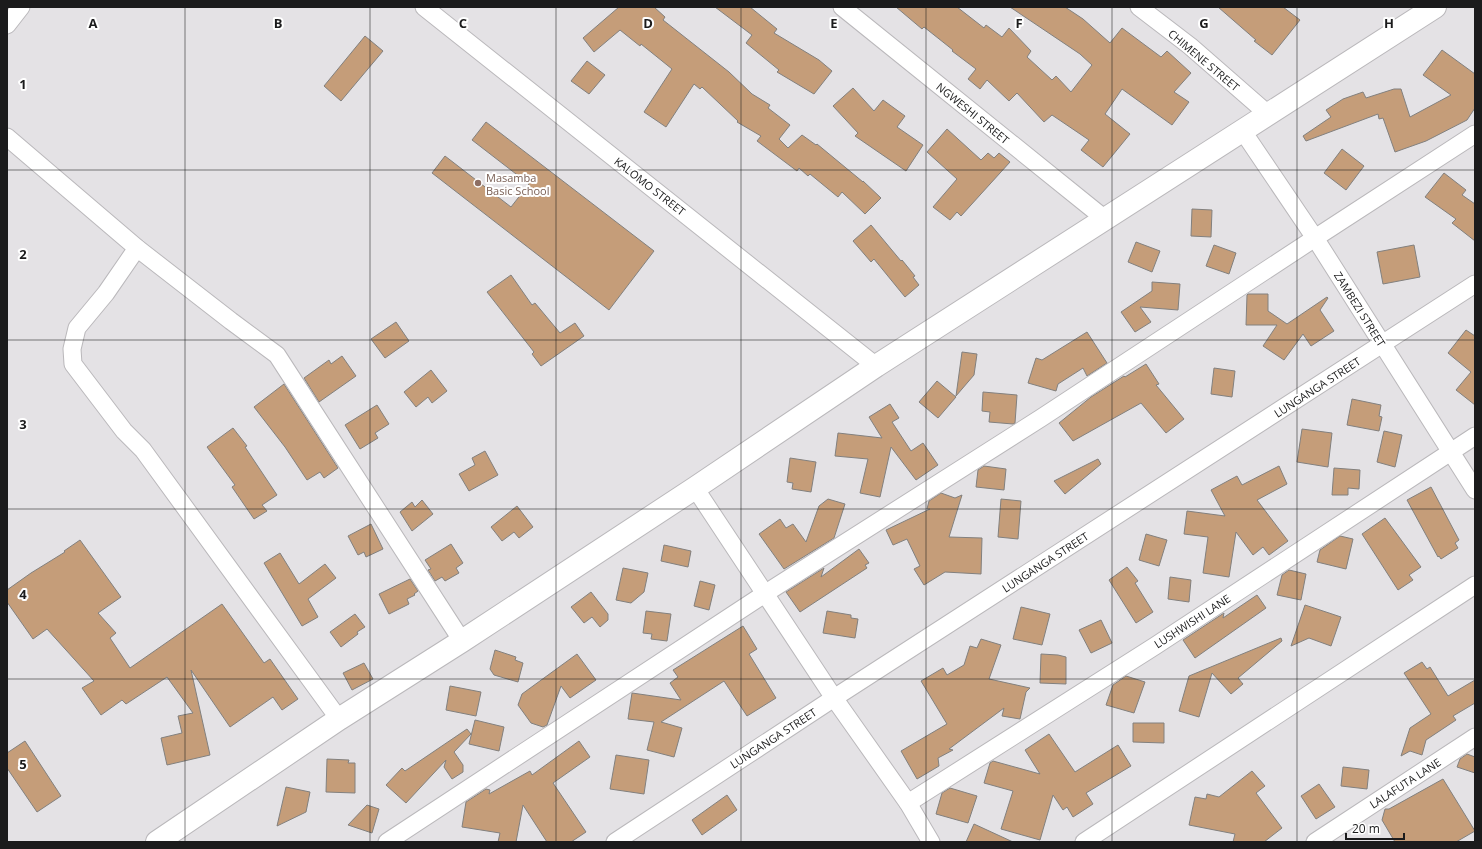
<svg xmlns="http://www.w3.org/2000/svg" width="1482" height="849" font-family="'Open Sans',sans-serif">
<rect width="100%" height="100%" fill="#e4e2e5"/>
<!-- building -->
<g fill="#c59d79" stroke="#82807e">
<polygon points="619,7 654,7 665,17 663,20 729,72 752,94 770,105 768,108 790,125 779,139 788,148 802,135 816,145 817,144 863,182 863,181 881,198 865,214 842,192 838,197 810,174 808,176 799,168 797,171 757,141 761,136 737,122 738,121 702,87 700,89 694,84 666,127 644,112 672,69 641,44 640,46 620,30 594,52 583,38"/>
<polygon points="715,7 750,7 777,29 774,33 819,60 832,71 814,94 777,72 779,70 746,43 752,35"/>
<polygon points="896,7 957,7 984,28 986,25 1002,37 1009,28 1031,51 1027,57 1052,80 1056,76 1071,92 1092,65 1080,54 1010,7 1065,7 1083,19 1110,43 1122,28 1161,57 1167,51 1191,73 1174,92 1189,102 1172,125 1122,89 1105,114 1130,134 1103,167 1081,150 1089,140 1052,115 1044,122 1017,93 1009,101 987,80 980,89 968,79 976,69 952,51 953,50 924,27 922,29"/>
<polygon points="1218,7 1283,7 1300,20 1272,55 1254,41 1256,40"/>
<polygon points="365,36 383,51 341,101 324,86"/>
<polygon points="1442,50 1475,74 1475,108 1467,120 1426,141 1395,152 1383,118 1379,119 1378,114 1306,141 1303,136 1331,117 1326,110 1343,99 1363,92 1366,98 1394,89 1401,89 1410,117 1451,95 1423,75"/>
<polygon points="587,61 605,75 589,94 571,81"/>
<polygon points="853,88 874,111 883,100 905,116 897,127 923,145 906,171 855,136 858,133 833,106"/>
<polygon points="486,122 654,251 609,310 432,173 445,156 511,207 529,184 472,140"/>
<polygon points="947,129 981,160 988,153 994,158 999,153 1010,162 961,216 957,212 950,220 933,207 957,179 927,152"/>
<polygon points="1342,149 1364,166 1346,190 1324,173"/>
<polygon points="1444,173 1466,190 1462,195 1475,204 1475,241 1452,223 1456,219 1425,197"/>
<polygon points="1192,209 1212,210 1211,237 1191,236"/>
<polygon points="871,225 901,261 902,260 915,276 913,277 919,285 905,297 874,259 871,262 853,241"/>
<polygon points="1136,242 1160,251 1152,272 1128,262"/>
<polygon points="1214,245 1236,253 1229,274 1206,266"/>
<polygon points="1414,245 1420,277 1383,284 1377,252"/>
<polygon points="511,275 532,305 535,303 560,333 575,323 584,336 541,366 532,354 534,352 487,292"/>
<polygon points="1152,282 1180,284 1178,310 1140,307 1151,322 1135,332 1121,312 1152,291"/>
<polygon points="1248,294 1268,294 1268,311 1287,324 1327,297 1328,298 1320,310 1334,331 1311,346 1303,334 1284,360 1263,346 1277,325 1246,325 1247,295"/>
<polygon points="396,322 409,341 385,358 371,339"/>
<polygon points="1466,330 1475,336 1475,405 1456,390 1471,372 1448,353"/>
<polygon points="1087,332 1107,363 1087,376 1083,368 1058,384 1056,391 1028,383 1036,358 1042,360"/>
<polygon points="962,352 977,354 974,375 956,396"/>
<polygon points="342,356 356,376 319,402 304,378 329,360 331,364"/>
<polygon points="1146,364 1159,384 1156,385 1184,419 1166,433 1141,403 1073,441 1059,423 1091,397 1124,376 1125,377"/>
<polygon points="1214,368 1235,371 1232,397 1211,394"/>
<polygon points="431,370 447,391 432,403 428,397 416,407 404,392"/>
<polygon points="937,381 956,397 938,418 919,402"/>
<polygon points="284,384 338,468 324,478 320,472 307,480 285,447 254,407"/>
<polygon points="983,392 1017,395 1015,423 1013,424 989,422 990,412 982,411"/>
<polygon points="1352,399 1381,405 1379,416 1382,417 1379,431 1347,425"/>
<polygon points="890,404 899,418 892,422 911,451 923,443 938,465 916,480 891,447 880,497 860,493 868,459 835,456 838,433 882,438 869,417"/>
<polygon points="377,405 389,424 375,433 378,438 360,449 345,425"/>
<polygon points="233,428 247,446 245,447 277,495 262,505 267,511 254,519 232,487 235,485 207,447"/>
<polygon points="1302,429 1332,433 1328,467 1297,462"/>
<polygon points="1384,431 1402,435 1395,467 1377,462"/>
<polygon points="485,451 498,475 469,491 459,474 475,465 472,458"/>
<polygon points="790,458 816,462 811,492 792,489 793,483 787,482"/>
<polygon points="1098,459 1101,464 1065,494 1054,481"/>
<polygon points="984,466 1006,469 1004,490 976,487 978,470"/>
<polygon points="1279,466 1287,484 1257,500 1288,541 1269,555 1263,547 1253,555 1236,532 1229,577 1203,573 1208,537 1184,534 1187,511 1225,516 1211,490 1237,476 1242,485"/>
<polygon points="1334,468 1360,470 1359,489 1348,488 1348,495 1332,495"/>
<polygon points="1431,487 1459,540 1455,543 1458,548 1441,559 1439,556 1438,557 1407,500"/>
<polygon points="941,493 955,498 962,495 949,537 982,538 981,574 945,572 924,585 914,569 920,566 907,539 893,545 886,530 930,509 927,509 929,501"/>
<polygon points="828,499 845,504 834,538 784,569 759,534 780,519 786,528 793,524 806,542 819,506"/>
<polygon points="1001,499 1021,501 1018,539 998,537"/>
<polygon points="422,500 433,514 412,531 400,512 412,502 415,507"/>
<polygon points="517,506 533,527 519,538 514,532 502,541 491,527"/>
<polygon points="1385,518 1421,567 1409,575 1413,580 1398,590 1362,534"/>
<polygon points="371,524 383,549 366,557 364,552 358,555 348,536"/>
<polygon points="1146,534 1167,540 1159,566 1139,560"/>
<polygon points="1340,536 1353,539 1346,569 1317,562 1320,550"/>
<polygon points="80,540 121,597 98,613 116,633 110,638 130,668 222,604 264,663 270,659 298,699 282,710 273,697 230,727 191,670 210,755 167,765 161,738 182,733 178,716 193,713 167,677 126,704 122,700 101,715 82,688 94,681 47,629 33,639 7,602 7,590 31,573 65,552 64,551"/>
<polygon points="451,544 463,563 456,568 459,573 445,581 442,577 435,581 428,570 431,569 425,560"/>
<polygon points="664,545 691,551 688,567 661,561"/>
<polygon points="859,549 869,563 865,565 867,568 800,612 786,592 824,568 821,577"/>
<polygon points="280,553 299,584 325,564 336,578 308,599 318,617 302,626 264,563"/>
<polygon points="1127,567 1138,581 1135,583 1153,612 1136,623 1109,580"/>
<polygon points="623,568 648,573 644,592 631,603 616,600"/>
<polygon points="1289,570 1306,574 1301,600 1277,595 1282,575"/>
<polygon points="1170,577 1191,580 1189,602 1168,599"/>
<polygon points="410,579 418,591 414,594 415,595 407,599 409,604 389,614 379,594"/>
<polygon points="700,581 715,585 709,610 694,606"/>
<polygon points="591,592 608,614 608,620 600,627 592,617 584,623 571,607"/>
<polygon points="1257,595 1266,608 1195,658 1183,640 1224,613 1223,618"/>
<polygon points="1305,605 1341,617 1331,646 1309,638 1291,646"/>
<polygon points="1021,607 1050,614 1042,645 1013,639"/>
<polygon points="646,611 671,614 667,641 651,639 652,634 643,633"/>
<polygon points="827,611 851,615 851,618 858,619 855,638 823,633"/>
<polygon points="355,614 365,627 357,632 358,634 341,647 330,632"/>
<polygon points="1101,620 1112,643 1091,653 1079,630"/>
<polygon points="743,626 757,649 749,654 776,698 747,716 724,681 661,722 682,728 674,757 647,750 654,722 628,719 632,693 681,700 670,683 678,677 673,670"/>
<polygon points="1281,638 1282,641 1238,678 1243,684 1231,694 1212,673 1199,717 1179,711 1189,676"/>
<polygon points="981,639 1001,645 989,679 1030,688 1026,692 1020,719 1002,716 1004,708 949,749 953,750 938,758 939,766 917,779 901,751 947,724 921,681 943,668 947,675 964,665 970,646 977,648"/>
<polygon points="495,650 516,657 515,660 523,663 518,682 494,675 490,669"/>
<polygon points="577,654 596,680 570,698 561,686 547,725 543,727 531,723 518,705 522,694"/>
<polygon points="1041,654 1058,655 1066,657 1066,684 1040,683"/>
<polygon points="1422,662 1427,669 1430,667 1448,696 1475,680 1475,703 1453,716 1456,720 1426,740 1422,755 1410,751 1401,756 1410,728 1431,714 1404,673"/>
<polygon points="364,663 373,679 352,690 343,673"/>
<polygon points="1126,676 1145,682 1134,713 1106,705 1113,685"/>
<polygon points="450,686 481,692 476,716 446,710"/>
<polygon points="475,720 504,727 499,751 469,744"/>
<polygon points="1133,723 1164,723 1164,743 1133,742"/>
<polygon points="467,729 471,734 454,752 463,765 463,772 452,779 444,767 446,760 406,803 386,785 402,768 405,771"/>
<polygon points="1049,734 1075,772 1118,745 1131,766 1086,793 1093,804 1073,817 1067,807 1063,810 1053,795 1040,840 1001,829 1013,791 984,783 990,763 993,761 1040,774 1025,750"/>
<polygon points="25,741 61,796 37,812 7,768 7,753"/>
<polygon points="579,741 590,757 553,783 586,832 571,842 547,842 523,805 516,842 498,842 500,833 462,827 466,802 486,789 490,790 489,794 530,771 532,775"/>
<polygon points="1467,754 1475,757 1475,773 1457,767 1460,759"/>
<polygon points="616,755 649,760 644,794 610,789"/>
<polygon points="327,759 349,760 348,763 355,763 355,793 326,792"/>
<polygon points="1343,767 1369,770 1367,789 1341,786"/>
<polygon points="1252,771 1265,786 1256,793 1282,828 1264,842 1233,842 1235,834 1189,825 1195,797 1206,799 1207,794 1219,797"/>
<polygon points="1443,779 1475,831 1456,842 1395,842 1382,820 1385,809 1389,809"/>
<polygon points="1319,784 1335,807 1316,819 1301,796"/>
<polygon points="286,787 310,792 306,812 277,826"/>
<polygon points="950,788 977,796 968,823 936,814 942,793"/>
<polygon points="727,795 737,810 702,835 692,820"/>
<polygon points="367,805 379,809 372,833 348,825"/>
<polygon points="974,824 1013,842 966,842"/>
</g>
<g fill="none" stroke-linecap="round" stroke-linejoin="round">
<!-- street casing -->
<g stroke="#bab8bb" stroke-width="19">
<g id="street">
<polyline points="424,7 876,366"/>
<polyline points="842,7 1105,219"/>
<polyline points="1139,7 1190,46 1268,114"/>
<polyline points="7,25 21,7"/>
<polyline points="1242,130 1315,238 1475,490"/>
<polyline points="7,137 137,248 231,321 277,355 462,641"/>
<polyline points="137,248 106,293 77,328 72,349 73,364 124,431 143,450 339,719"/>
<polyline points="695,488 834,698 908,803 931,842"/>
<polyline points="908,803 1155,646 1475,436"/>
<polyline points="387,842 766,593 1041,418 1315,238 1475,134"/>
<polyline points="615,842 834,698 1475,284"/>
<polyline points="1084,842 1475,585"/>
<polyline points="1315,842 1475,737"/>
</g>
</g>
<!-- secondary casing -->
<g stroke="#bab8bb" stroke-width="24">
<polyline id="secondary" points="157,842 339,719 462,641 695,488 876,366 1435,7"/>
</g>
<!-- street -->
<use href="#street" stroke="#fff" stroke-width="17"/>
<!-- secondary -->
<use href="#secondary" stroke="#fff" stroke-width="22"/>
</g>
<!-- grid -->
<path fill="none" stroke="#1b1b1c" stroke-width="1" stroke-opacity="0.55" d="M 185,7 L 185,842M 370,7 L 370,842M 556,7 L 556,842M 741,7 L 741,842M 926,7 L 926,842M 1112,7 L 1112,842M 1297,7 L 1297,842M 7,170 L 1475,170M 7,340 L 1475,340M 7,509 L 1475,509M 7,679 L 1475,679"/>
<!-- markers -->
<circle fill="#8d6e63" stroke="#fff" stroke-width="1.5" cx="478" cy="183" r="4"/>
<g text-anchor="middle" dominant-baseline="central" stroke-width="4" stroke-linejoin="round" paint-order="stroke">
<!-- street labels -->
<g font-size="11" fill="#1b1b1c" stroke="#fff">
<text transform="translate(1204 60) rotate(40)">CHIMENE STREET</text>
<text transform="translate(973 113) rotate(39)">NGWESHI STREET</text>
<text transform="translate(650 186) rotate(38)">KALOMO STREET</text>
<text transform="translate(1360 309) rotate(58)">ZAMBEZI STREET</text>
<text transform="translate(1317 387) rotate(-33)">LUNGANGA STREET</text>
<text transform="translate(1045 562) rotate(-33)">LUNGANGA STREET</text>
<text transform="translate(1192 621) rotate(-33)">LUSHWISHI LANE</text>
<text transform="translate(773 738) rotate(-33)">LUNGANGA STREET</text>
<text transform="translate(1405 783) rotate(-33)">LALAFUTA LANE</text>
</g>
<!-- education labels -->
<g font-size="11" fill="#785e54" stroke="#fff" text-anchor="start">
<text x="486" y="177">Masamba<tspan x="486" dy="13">Basic School</tspan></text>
</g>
</g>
<g font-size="13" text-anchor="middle" font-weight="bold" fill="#1b1b1c" stroke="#fff" stroke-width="4" stroke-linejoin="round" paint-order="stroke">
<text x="93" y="28">A</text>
<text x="278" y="28">B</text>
<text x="463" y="28">C</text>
<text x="648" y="28">D</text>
<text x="834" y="28">E</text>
<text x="1019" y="28">F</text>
<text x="1204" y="28">G</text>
<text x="1389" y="28">H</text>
<text x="23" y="89">1</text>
<text x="23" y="259">2</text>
<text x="23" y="429">3</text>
<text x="23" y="599">4</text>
<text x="23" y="769">5</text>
</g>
<!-- border -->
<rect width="1482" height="849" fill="none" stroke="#1b1b1c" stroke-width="16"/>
<!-- scale -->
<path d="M1346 833v6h58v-6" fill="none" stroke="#1b1b1c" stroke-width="2"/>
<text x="1352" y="833" font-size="12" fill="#1b1b1c" stroke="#ffffff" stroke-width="3" paint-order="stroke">20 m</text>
</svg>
